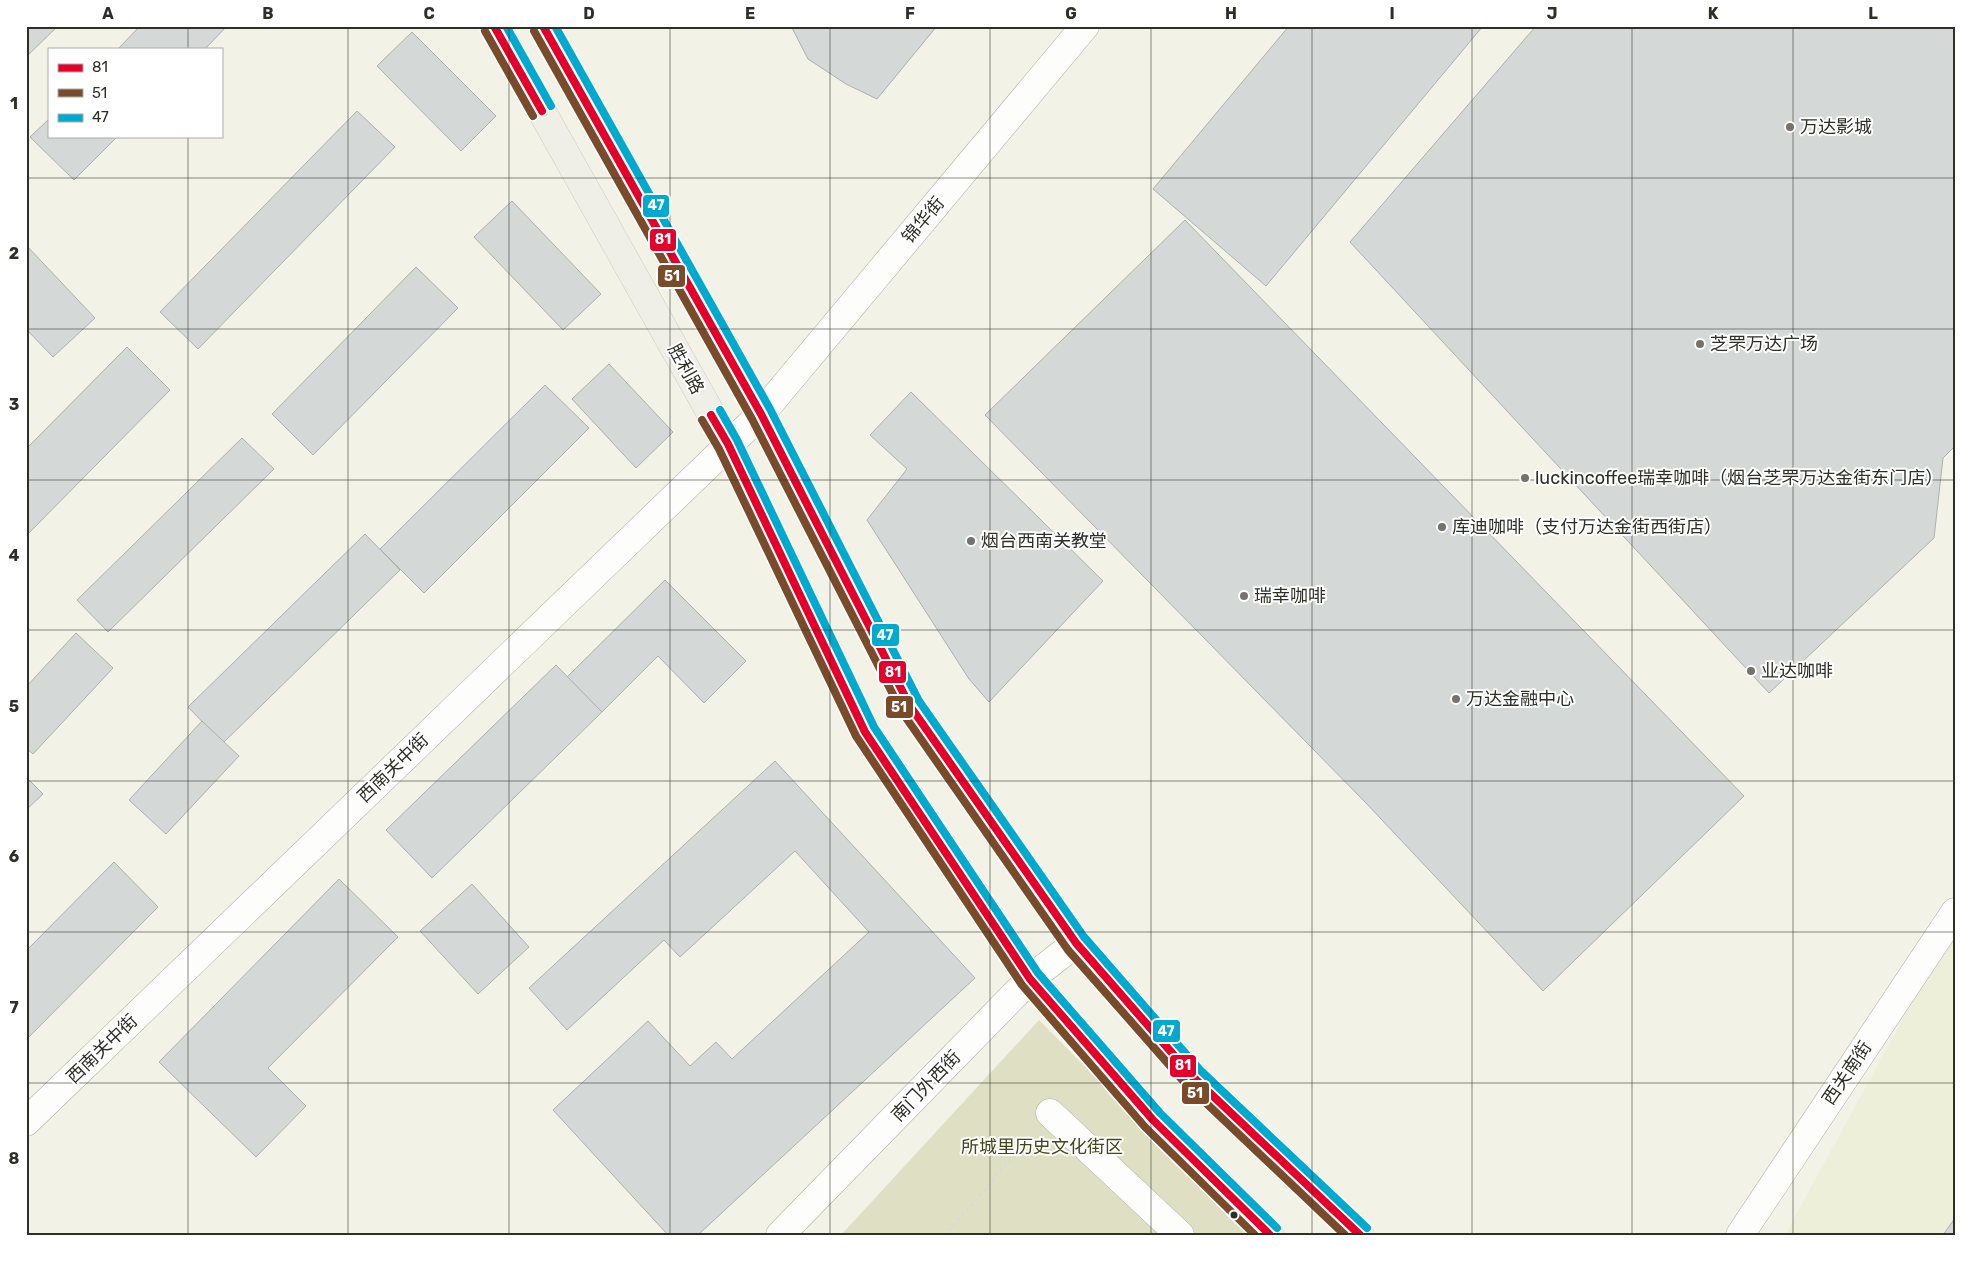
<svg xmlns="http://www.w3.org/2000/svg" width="1981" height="1261" font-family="Rubik,'Noto Sans SC',sans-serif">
<rect width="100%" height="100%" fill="#f2f2e6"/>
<!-- built -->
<polygon fill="#eeefd8" points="1955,939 1955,1235 1785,1235 1915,997"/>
<!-- green -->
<polygon fill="#dfe0c3" points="1039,1020 1251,1235 841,1235"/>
<!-- building -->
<g fill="#d4d8d6" stroke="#adb0ad">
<polygon points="26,26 58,26 26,57"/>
<polygon points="140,26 227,26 205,49 118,49"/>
<polygon points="791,26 937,26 877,99 846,84 808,59"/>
<polygon points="1289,26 1483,26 1266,286 1153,189"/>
<polygon points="1536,26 1955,26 1955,446 1943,458 1934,538 1769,693 1350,242"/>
<polygon points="412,32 496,116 461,151 377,66"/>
<polygon points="357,111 395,147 198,349 160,312"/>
<polygon points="49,119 49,136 118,136 74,180 30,137"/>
<polygon points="512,201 601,294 563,330 474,237"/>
<polygon points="1185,220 1744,796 1543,991 1365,802 985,415"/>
<polygon points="26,245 95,318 53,357 26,329"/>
<polygon points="416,267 458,308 313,455 272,414"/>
<polygon points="127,347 170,390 26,536 26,449"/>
<polygon points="609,364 673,432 636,468 572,399"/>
<polygon points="545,385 589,428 424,593 380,549"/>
<polygon points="911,392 1103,581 989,702 969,679 867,520 907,469 870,435"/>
<polygon points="242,438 274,469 108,632 77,600"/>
<polygon points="365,534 400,570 223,743 188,707"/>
<polygon points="665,580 746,661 704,703 658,656 602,712 567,677"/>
<polygon points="76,633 113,668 33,754 26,748 26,687"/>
<polygon points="556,665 602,712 432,878 386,830"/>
<polygon points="202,721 239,756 166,834 129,800"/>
<polygon points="775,761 975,978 698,1235 668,1235 553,1110 648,1021 690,1066 716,1042 732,1059 869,932 795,851 680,957 664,940 567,1030 529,988"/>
<polygon points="26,777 43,794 26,810"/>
<polygon points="114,862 158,907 26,1040 26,951"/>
<polygon points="339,879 398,937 268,1068 306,1106 256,1157 159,1062"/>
<polygon points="472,884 529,947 478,994 420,931"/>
<polygon points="1955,1218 1955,1235 1943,1235"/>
</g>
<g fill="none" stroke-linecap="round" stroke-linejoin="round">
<!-- minor casing -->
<g stroke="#adaea5" stroke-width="29">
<g id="minor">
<polyline points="1050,1113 1180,1235"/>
<polyline points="26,1122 761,414 1085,26"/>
<polyline points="780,1235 1030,979 1076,943"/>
<polyline points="1740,1235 1955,912"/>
</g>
</g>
<!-- major casing -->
<g stroke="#cccdc7" stroke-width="29">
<g id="major">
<polyline points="494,26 728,444 865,732 1030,979 1153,1120 1270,1235"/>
<polyline points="543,26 761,414 910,706 1076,943 1193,1077 1360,1235"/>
</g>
</g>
<!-- path -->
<polyline stroke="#d9dad6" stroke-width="3" stroke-dasharray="2.5 4" stroke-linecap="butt" points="945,1235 1028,1139"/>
<!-- minor -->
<use href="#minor" stroke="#fdfdfb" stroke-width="28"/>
<!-- major -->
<use href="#major" stroke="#efefe8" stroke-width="28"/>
<!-- bus-1 casing -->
<g stroke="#fff" stroke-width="11">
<g id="bus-1">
<polyline points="494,26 542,111"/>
<polyline points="543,26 761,414 910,706 1076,943 1193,1077 1360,1235"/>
<polyline points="711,415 728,444 865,732 1030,979 1153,1120 1270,1235"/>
</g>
</g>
<!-- bus-2 casing -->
<g stroke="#fff" stroke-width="11">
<g id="bus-2">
<polyline points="485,31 533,116"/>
<polyline points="534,31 752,419 902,712 1068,950 1186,1084 1345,1235"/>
<polyline points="702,420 719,449 856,736 1022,985 1145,1127 1255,1235"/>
</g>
</g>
<!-- bus-3 casing -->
<g stroke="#fff" stroke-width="11">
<g id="bus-3">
<polyline points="506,26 551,106"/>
<polyline points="555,26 770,409 919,701 1084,937 1200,1070 1367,1228"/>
<polyline points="720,410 737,440 874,727 1038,973 1160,1113 1277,1228"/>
</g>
</g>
<!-- bus-1 -->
<use href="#bus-1" stroke="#e4002b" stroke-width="8"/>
<!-- bus-2 -->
<use href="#bus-2" stroke="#7a4b2a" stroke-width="8"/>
<!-- bus-3 -->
<use href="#bus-3" stroke="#00a9ce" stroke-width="8"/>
</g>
<!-- grid -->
<path fill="none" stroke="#2e2f26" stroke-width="1" stroke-opacity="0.55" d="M 188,26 L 188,49M 348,26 L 348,1235M 509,26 L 509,1235M 670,26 L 670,1235M 830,26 L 830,1235M 990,26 L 990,1235M 1151,26 L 1151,1235M 1312,26 L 1312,1235M 1472,26 L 1472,1235M 1632,26 L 1632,1235M 1793,26 L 1793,1235M 188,136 L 188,1235M 26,178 L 1955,178M 26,329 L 1955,329M 26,480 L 1955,480M 26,630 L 1955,630M 26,781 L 1955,781M 26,932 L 1955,932M 26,1083 L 1955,1083"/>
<!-- markers -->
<g fill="#737369" stroke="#fff" stroke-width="2">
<circle cx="1790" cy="127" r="5"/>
<circle cx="1700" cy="344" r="5"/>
<circle cx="1525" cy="478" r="5"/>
<circle cx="1442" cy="527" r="5"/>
<circle cx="971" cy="541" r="5"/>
<circle cx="1244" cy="596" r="5"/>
<circle cx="1751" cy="671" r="5"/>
<circle cx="1456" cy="699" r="5"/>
</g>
<circle fill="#2e2f26" stroke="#fff" stroke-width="2" cx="1234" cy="1215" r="4.5"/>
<g text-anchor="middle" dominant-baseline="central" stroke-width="4" stroke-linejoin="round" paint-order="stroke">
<!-- poi labels -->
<g font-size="18" fill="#2e2f26" stroke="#fff" text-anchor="start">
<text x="1800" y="127">万达影城</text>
<text x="1710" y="344">芝罘万达广场</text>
<text x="1535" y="478">luckincoffee瑞幸咖啡（烟台芝罘万达金街东门店）</text>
<text x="1452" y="527">库迪咖啡（支付万达金街西街店）</text>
<text x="981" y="541">烟台西南关教堂</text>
<text x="1254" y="596">瑞幸咖啡</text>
<text x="1761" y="671">业达咖啡</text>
<text x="1466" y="699">万达金融中心</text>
</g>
<!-- street labels -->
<g font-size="18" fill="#2e2f26" stroke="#fff">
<text transform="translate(923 220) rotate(-50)">锦华街</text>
<text transform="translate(686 369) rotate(61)">胜利路</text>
<text transform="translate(393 768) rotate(-44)">西南关中街</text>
<text transform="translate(102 1049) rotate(-44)">西南关中街</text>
<text transform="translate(1847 1073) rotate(-56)">西关南街</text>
<text transform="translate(926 1086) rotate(-46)">南门外西街</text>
</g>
<!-- park labels -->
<g font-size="18" fill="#45461a" stroke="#fff">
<text x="1042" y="1147">所城里历史文化街区</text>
</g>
</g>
<g stroke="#fff" stroke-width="2">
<rect x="642" y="194" width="28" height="24" rx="5" fill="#00a9ce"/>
<rect x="649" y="228" width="28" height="24" rx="5" fill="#e4002b"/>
<rect x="657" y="264" width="29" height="24" rx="5" fill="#7a4b2a"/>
<rect x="871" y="623" width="29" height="24" rx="5" fill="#00a9ce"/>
<rect x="878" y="660" width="29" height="24" rx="5" fill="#e4002b"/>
<rect x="885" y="695" width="29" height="24" rx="5" fill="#7a4b2a"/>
<rect x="1152" y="1019" width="29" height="24" rx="5" fill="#00a9ce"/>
<rect x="1169" y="1054" width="28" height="24" rx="5" fill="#e4002b"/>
<rect x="1181" y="1081" width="29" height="24" rx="5" fill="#7a4b2a"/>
</g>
<g font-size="14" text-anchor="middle" font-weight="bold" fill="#fff">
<text x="656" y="210">47</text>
<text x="663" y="244">81</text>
<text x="672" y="281">51</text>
<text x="885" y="640">47</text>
<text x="893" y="677">81</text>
<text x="899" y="712">51</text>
<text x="1166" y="1036">47</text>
<text x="1183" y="1070">81</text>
<text x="1195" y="1098">51</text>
</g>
<!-- border -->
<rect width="1981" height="1261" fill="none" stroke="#ffffff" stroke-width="55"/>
<!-- legend -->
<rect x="48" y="48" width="175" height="90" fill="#ffffff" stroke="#abaca8"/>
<rect x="58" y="64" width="25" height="8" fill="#e4002b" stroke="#abaca8"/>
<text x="92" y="72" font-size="15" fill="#2e2f26">81</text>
<rect x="58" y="89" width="25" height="8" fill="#7a4b2a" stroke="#abaca8"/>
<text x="92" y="98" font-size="15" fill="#2e2f26">51</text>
<rect x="58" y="114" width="25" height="8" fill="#00a9ce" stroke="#abaca8"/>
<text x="92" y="122" font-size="15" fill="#2e2f26">47</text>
<rect x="28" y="28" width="1926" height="1206" fill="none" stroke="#2e2f26" stroke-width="2"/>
<g font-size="16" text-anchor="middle" font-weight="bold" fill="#2e2f26">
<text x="108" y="19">A</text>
<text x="268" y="19">B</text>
<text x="429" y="19">C</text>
<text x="589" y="19">D</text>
<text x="750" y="19">E</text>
<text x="910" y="19">F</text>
<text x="1071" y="19">G</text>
<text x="1231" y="19">H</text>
<text x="1392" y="19">I</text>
<text x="1552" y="19">J</text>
<text x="1713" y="19">K</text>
<text x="1873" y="19">L</text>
<text x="14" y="109">1</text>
<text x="14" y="259">2</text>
<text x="14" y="410">3</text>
<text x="14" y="561">4</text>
<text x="14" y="712">5</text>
<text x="14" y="862">6</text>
<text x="14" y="1013">7</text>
<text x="14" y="1164">8</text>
</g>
</svg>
